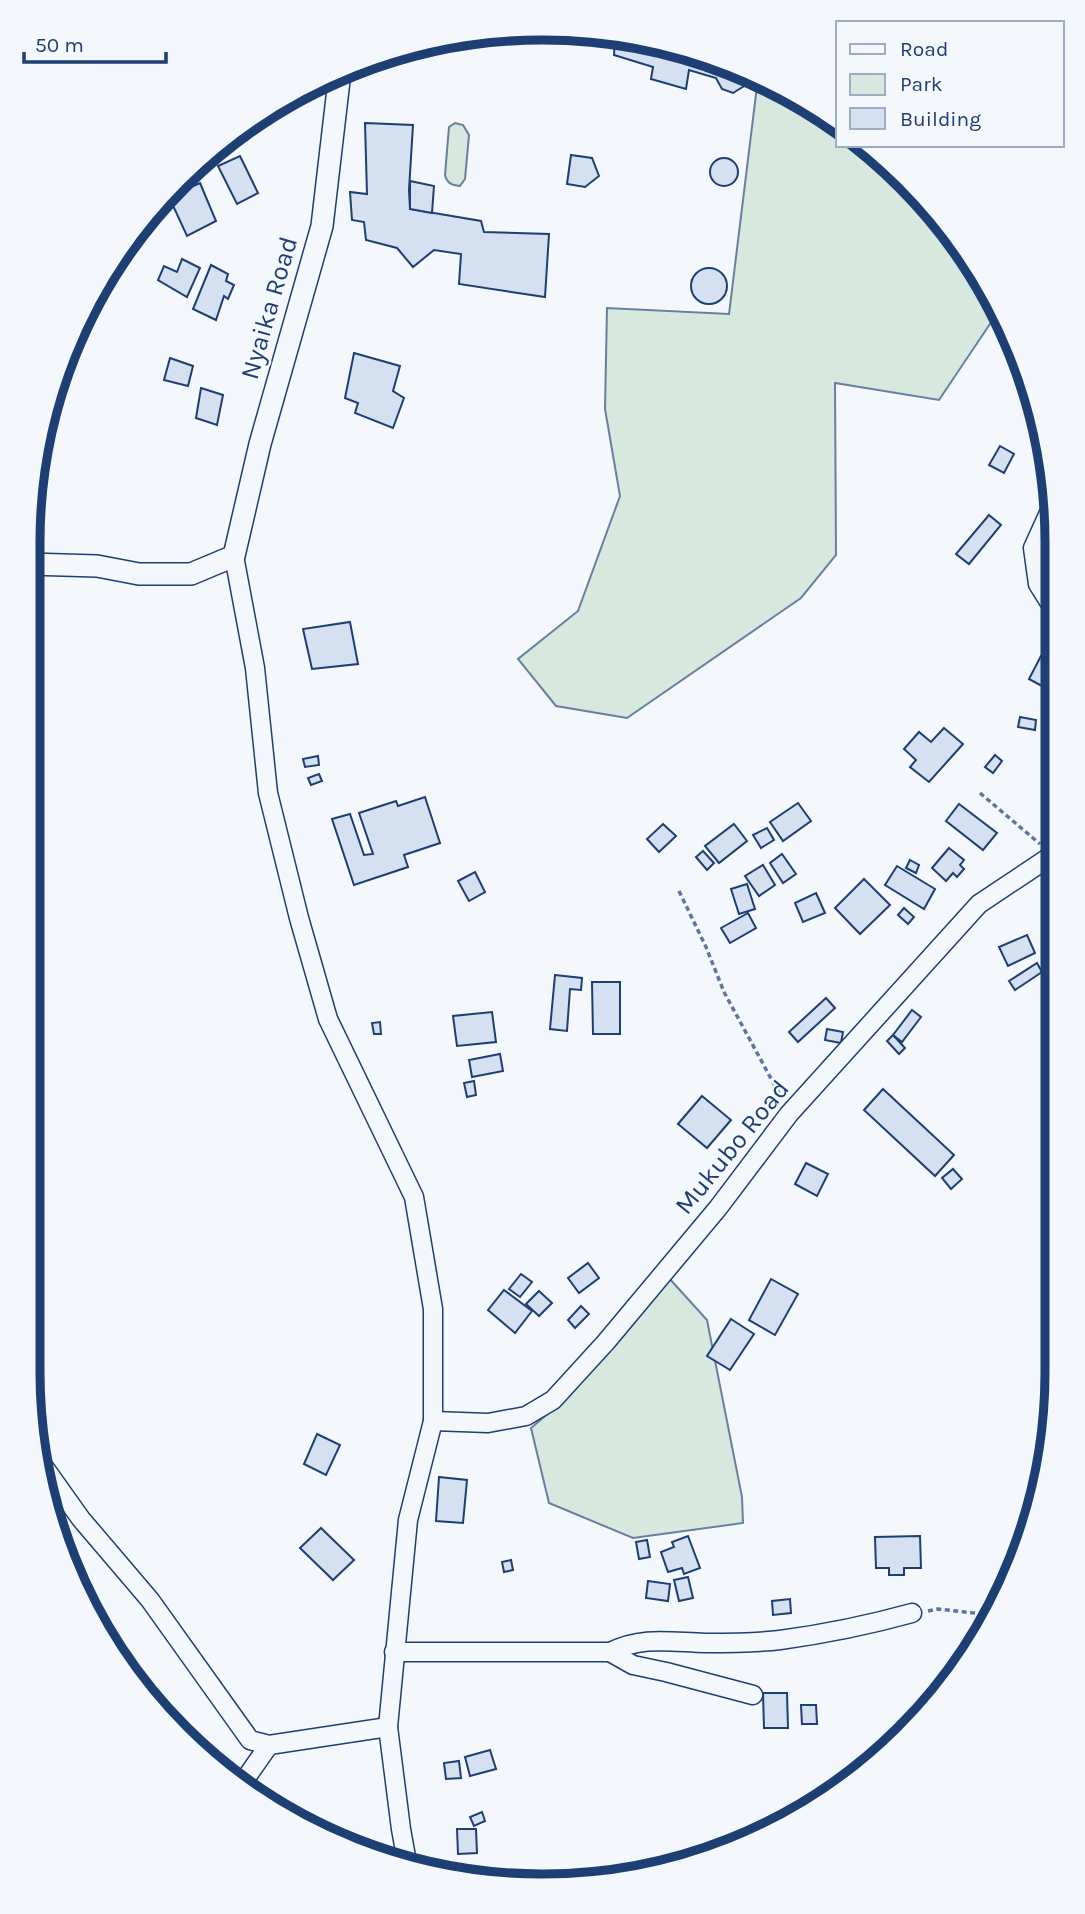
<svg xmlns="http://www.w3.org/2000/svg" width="1085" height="1914" font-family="Karla,sans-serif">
<rect width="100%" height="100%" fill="#f4f7fb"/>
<!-- green -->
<g fill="#d7e8df" stroke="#687fa3" stroke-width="2">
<polygon points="758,78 800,97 838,126 838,145 863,145 906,178 971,257 998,312 939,400 835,383 836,555 801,598 627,718 556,706 518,659 578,611 620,496 605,409 607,308 729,314"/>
<path d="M 455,123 L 463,125 L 469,135 L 465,179 L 460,186 C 451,185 447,183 445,175 L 449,127 Z"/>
<polygon points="668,1277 707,1320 742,1497 743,1523 633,1538 549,1503 531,1428 559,1404"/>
</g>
<!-- building -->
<g fill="#d5e0f0" stroke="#1d3f73" stroke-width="2">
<polygon points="600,32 610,32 697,53 695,63 715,68 724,62 746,73 748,75 746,85 733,93 722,89 716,78 689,70 686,89 651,79 653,67 614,55 615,39 600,35"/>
<polygon points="365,123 413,125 409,190 410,209 481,221 484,232 549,234 545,297 459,284 461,254 434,250 413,267 397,248 366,240 364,222 352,220 350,192 367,194"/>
<polygon points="571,155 592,158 599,176 585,187 567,184"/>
<polygon points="240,156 258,193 237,204 218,166"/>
<circle cx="724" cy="172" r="14"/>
<polygon points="410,181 434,186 432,213 410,209"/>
<polygon points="200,183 216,221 187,236 169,197"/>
<polygon points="182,259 200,268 187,297 158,280 164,266 177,272"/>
<polygon points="211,265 228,274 226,281 234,285 228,299 224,296 216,320 193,309"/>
<circle cx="709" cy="286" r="18"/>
<polygon points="354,353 400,366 393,391 404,398 393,428 355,413 358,403 345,398"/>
<polygon points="170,358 193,366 188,386 164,380"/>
<polygon points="201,388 223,395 217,425 196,418"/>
<polygon points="1000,446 1014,454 1004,473 989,465"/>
<polygon points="989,515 1001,525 969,564 956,554"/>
<polygon points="350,622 358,664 312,669 303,629"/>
<polygon points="1041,656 1053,663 1053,692 1029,679"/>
<polygon points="1020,717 1036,720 1035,730 1018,727"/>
<polygon points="944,728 963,744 929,782 910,767 916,760 904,749 919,732 931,742"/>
<polygon points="995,755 1002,761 993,773 985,767"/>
<polygon points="318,756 319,765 305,767 303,759"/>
<polygon points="319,774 322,781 311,785 308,778"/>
<polygon points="425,797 440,843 404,855 408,867 354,885 332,819 350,814 364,855 373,854 359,813 396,801 398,806"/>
<polygon points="798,803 811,821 783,841 770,822"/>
<polygon points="959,804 997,833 983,850 946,821"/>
<polygon points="663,824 676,836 659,852 647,839"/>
<polygon points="734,824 747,841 719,863 705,846"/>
<polygon points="767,828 774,840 761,848 753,835"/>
<polygon points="949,848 964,860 960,865 964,869 957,877 953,873 946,881 932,868"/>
<polygon points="703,851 714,863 707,870 696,857"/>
<polygon points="782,854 796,874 783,883 770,863"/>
<polygon points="910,860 919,865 916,873 906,868"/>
<polygon points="763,865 775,885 759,896 745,876"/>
<polygon points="897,866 935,889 924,909 885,885"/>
<polygon points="475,872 485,892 469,901 458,881"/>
<polygon points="864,879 890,905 860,934 835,908"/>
<polygon points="747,884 755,909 739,914 731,889"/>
<polygon points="816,893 825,913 803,922 795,903"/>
<polygon points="904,908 914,917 908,924 898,915"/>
<polygon points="748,913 756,928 730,943 721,928"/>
<polygon points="1027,935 1035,953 1008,966 999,947"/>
<polygon points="1037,963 1042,972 1015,990 1009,981"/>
<polygon points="555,975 582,978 581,990 570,989 567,1031 550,1029"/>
<polygon points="592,982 620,982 620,1034 593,1034"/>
<polygon points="826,998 835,1008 798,1042 789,1032"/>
<polygon points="912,1010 921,1017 902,1042 893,1035"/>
<polygon points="492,1012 496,1042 457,1046 453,1016"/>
<polygon points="380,1022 381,1034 374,1034 372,1023"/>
<polygon points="827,1029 843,1032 841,1043 825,1040"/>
<polygon points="893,1035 905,1048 899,1054 887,1041"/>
<polygon points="500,1054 503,1071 472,1077 469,1060"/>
<polygon points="474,1081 476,1095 467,1097 464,1083"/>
<polygon points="883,1089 954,1155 935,1176 864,1110"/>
<polygon points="702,1096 731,1120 707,1148 678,1124"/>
<polygon points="806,1163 828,1174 817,1196 795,1184"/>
<polygon points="953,1169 962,1179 951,1189 942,1178"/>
<polygon points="588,1263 599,1278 579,1293 568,1278"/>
<polygon points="521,1274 532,1282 520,1297 509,1289"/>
<polygon points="771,1279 798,1294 775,1335 749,1320"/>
<polygon points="504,1290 532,1311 515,1333 488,1310"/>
<polygon points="539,1291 552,1303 539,1316 526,1304"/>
<polygon points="581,1306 589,1314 575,1328 568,1320"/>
<polygon points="731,1319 754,1334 730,1370 707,1356"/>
<polygon points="317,1434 340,1445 326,1475 304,1464"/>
<polygon points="439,1477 467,1480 463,1523 436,1521"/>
<polygon points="321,1528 354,1560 333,1580 300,1548"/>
<polygon points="688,1536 700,1568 684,1574 682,1568 668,1572 661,1552 674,1547 672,1542"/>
<polygon points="920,1536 921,1568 904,1568 904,1575 889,1575 889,1568 876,1568 875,1537"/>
<polygon points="647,1540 650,1557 639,1559 636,1542"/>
<polygon points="511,1560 513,1570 504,1572 502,1562"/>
<polygon points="688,1577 693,1598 679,1601 674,1580"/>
<polygon points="648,1581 670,1584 668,1601 646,1598"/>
<polygon points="790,1599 791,1613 773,1615 772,1601"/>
<polygon points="763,1693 787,1693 788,1728 764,1728"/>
<polygon points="801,1705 816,1705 817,1724 802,1724"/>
<polygon points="490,1750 496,1769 470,1776 465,1757"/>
<polygon points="459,1761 461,1778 446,1779 444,1763"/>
<polygon points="482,1812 485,1821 474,1826 470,1817"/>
<polygon points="457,1829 476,1829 477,1853 458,1854"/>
</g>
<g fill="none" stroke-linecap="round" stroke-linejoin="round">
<!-- minor casing -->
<g stroke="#1d3f73" stroke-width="21">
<g id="minor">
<polyline points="1053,504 1033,548 1038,584 1053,608"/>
<polyline points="234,556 255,668 268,793 299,918 328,1019 414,1197 433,1309 433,1421 408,1520 388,1727 401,1829 408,1868"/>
<polyline points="433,1421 488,1423 526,1416 553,1400 606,1342 718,1208 789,1114 979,904 1054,854"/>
<polyline points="44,1467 81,1519 150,1600 250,1740 269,1745 388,1727"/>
<path d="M 394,1652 L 610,1652 C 642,1636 670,1642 705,1643 C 730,1643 756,1643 780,1640 C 824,1634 869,1625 912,1613"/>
<polyline points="610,1652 633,1665 666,1672 753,1695"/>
<polyline points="241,1785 269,1745"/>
</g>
</g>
<!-- tertiary casing -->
<g stroke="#1d3f73" stroke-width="24">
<polyline id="tertiary" points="29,564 97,566 139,574 191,574 234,556 260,444 322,226 340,72"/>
</g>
<!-- path -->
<g stroke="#5e769c" stroke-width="3.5" stroke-dasharray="5 3.5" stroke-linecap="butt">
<polyline points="980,793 1040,844"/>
<polyline points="679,891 706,947 724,992 781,1097"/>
<polyline points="928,1611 938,1609 983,1614"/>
</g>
<!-- minor -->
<use href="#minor" stroke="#f4f7fb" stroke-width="18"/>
<!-- tertiary -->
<use href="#tertiary" stroke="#f4f7fb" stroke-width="21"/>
</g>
<g text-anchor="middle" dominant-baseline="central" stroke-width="5" stroke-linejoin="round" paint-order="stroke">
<!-- street labels -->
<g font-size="26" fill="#1d3f73" stroke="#f4f7fb">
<text transform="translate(269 308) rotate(-74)">Nyaika Road</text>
<text transform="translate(732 1147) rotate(-51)">Mukubo Road</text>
</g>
</g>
<!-- crop -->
<path d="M0 0H1085V1914H0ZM542 40H543A502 502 0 0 1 1045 542V1372A502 502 0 0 1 543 1874H542A502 502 0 0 1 40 1372V542A502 502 0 0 1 542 40Z" fill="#f4f7fb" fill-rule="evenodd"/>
<path fill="none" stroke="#1d3f73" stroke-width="9" d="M542 40H543A502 502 0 0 1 1045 542V1372A502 502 0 0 1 543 1874H542A502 502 0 0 1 40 1372V542A502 502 0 0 1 542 40Z"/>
<!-- legend -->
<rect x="836" y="21" width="228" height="126" fill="#f4f7fb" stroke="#9eadc5" stroke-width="2"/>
<rect x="850" y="44" width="35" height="10" fill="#f4f7fb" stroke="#9eadc5" stroke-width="2"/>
<text x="900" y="56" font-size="21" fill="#1d3f73">Road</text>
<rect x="850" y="74" width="35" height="21" fill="#d7e8df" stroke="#9eadc5" stroke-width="2"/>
<text x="900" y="91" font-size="21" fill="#1d3f73">Park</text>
<rect x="850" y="108" width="35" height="21" fill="#d5e0f0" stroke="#9eadc5" stroke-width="2"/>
<text x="900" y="126" font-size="21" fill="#1d3f73">Building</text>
<!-- scale -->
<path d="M24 52v10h142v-10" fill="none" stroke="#1d3f73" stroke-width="3.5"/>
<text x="35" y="52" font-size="21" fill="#1d3f73" stroke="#f4f7fb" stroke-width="5" paint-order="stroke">50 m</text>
</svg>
